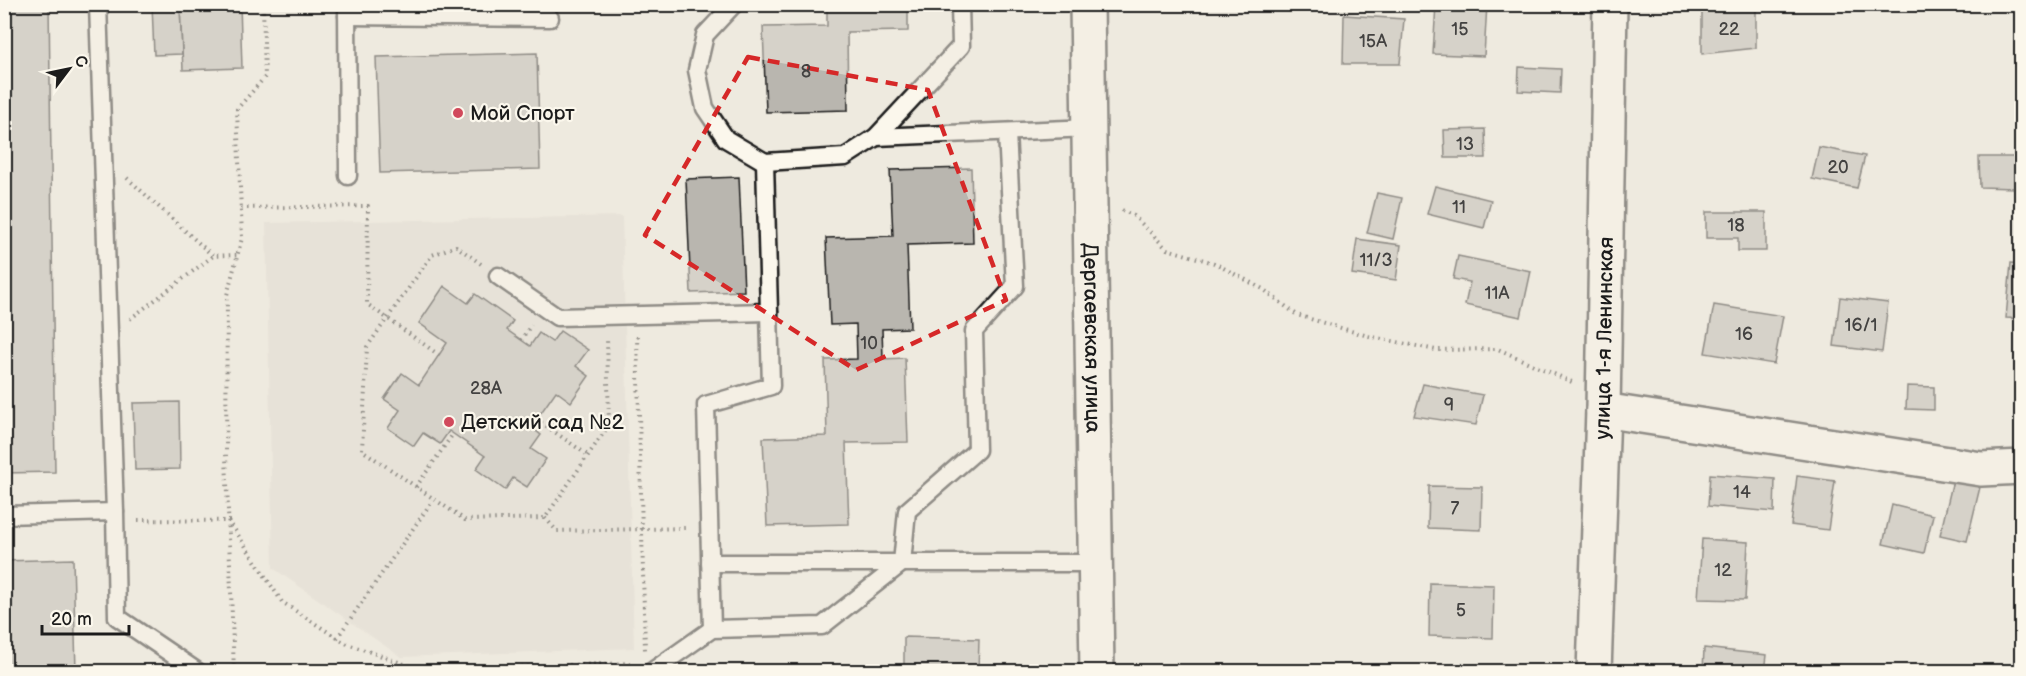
<svg xmlns="http://www.w3.org/2000/svg" width="2026" height="676" font-family="'Balsamiq Sans',sans-serif">
<rect width="100%" height="100%" fill="#eeeadf"/>
<filter id="ink" filterUnits="userSpaceOnUse"><feTurbulence type="fractalNoise" baseFrequency=".0167" numOctaves="2"/><feDisplacementMap in="SourceGraphic" scale="12" xChannelSelector="R" yChannelSelector="G"/><feConvolveMatrix kernelMatrix="1 2 1 2 8 2 1 2 1" color-interpolation-filters="sRGB"/></filter>
<g filter="url(#ink)">
<!-- built -->
<polygon fill="#dedad1" points="622,216 634,648 401,657 273,568 266,223"/>
<!-- building -->
<g fill="#b9b6af" stroke="#1c1c1c" stroke-width="1.5">
<polygon points="4,4 49,4 55,472 4,473"/>
<polygon points="152,4 180,4 182,54 154,55"/>
<polygon points="180,4 240,4 242,68 183,70"/>
<polygon points="827,4 908,4 908,31 847,32 848,110 766,112 763,27 827,26"/>
<polygon points="1436,4 1487,4 1484,56 1433,54"/>
<polygon points="1756,6 1756,48 1702,54 1702,11"/>
<polygon points="1344,15 1404,19 1400,64 1343,64"/>
<polygon points="537,53 540,169 380,173 376,57"/>
<polygon points="1519,67 1561,69 1560,93 1518,91"/>
<polygon points="1485,129 1486,158 1445,158 1444,130"/>
<polygon points="1819,147 1865,156 1857,188 1812,179"/>
<polygon points="1979,157 2015,157 2015,188 1980,187"/>
<polygon points="971,168 973,243 907,245 910,328 882,329 883,359 905,358 908,442 846,443 849,524 767,526 763,438 827,436 825,360 857,359 856,324 830,325 826,238 893,236 890,170"/>
<polygon points="739,177 744,291 691,293 686,179"/>
<polygon points="1435,186 1491,200 1484,228 1427,214"/>
<polygon points="1377,193 1402,198 1393,239 1367,233"/>
<polygon points="1706,212 1766,212 1766,251 1738,251 1738,238 1706,238"/>
<polygon points="1357,239 1401,245 1396,280 1352,274"/>
<polygon points="1458,256 1531,271 1521,317 1465,305 1470,282 1453,279"/>
<polygon points="2011,263 2022,264 2022,319 2006,318"/>
<polygon points="444,286 468,303 475,294 513,321 507,330 530,346 539,333 552,342 560,331 588,350 576,366 589,376 571,402 556,391 531,427 541,435 531,449 546,459 527,487 513,478 505,490 476,469 485,456 449,431 440,444 423,433 414,446 388,428 400,410 384,399 402,373 419,385 447,343 419,323"/>
<polygon points="1840,297 1888,303 1882,352 1834,346"/>
<polygon points="1714,305 1783,316 1774,364 1705,353"/>
<polygon points="1423,384 1483,395 1476,425 1414,416"/>
<polygon points="1907,386 1934,387 1934,410 1906,409"/>
<polygon points="179,402 180,469 135,470 133,403"/>
<polygon points="1710,474 1775,479 1774,512 1708,506"/>
<polygon points="1797,476 1835,481 1828,530 1791,525"/>
<polygon points="1953,480 1980,487 1967,541 1940,535"/>
<polygon points="1429,486 1482,487 1481,530 1428,528"/>
<polygon points="1892,505 1933,515 1924,553 1883,544"/>
<polygon points="1702,539 1748,542 1745,600 1698,599"/>
<polygon points="73,559 76,672 8,672 4,561"/>
<polygon points="1430,583 1494,585 1493,638 1429,636"/>
<polygon points="904,637 979,639 978,672 904,672"/>
<polygon points="1704,648 1767,655 1765,672 1703,672"/>
</g>
<g fill="none" stroke-linecap="round" stroke-linejoin="round">
<!-- lane casing -->
<g stroke="#1c1c1c" stroke-width="21">
<g id="lane">
<polyline points="347,4 348,176"/>
<polyline points="734,4 705,35 697,70 705,108 726,139 765,162 845,157 876,137 961,46 960,4"/>
<polyline points="347,16 550,18"/>
<polyline points="876,137 1090,128"/>
<polyline points="498,276 557,317 769,312"/>
<polyline points="115,512 117,617 198,672"/>
<polyline points="4,515 115,512 98,4"/>
<polyline points="710,563 1097,563"/>
<polyline points="712,629 706,405 771,386 765,162"/>
<polyline points="651,672 712,629 822,626 902,563 907,511 977,450 974,331 1015,286 1007,133"/>
</g>
</g>
<!-- street casing -->
<g stroke="#1c1c1c" stroke-width="38">
<g id="street">
<path id="s1" d="M 1087,4 L 1097,672"/>
<polyline points="1603,410 1981,469 2022,467"/>
<path id="s2" d="M 1594,672 L 1603,410 L 1610,4"/>
</g>
</g>
<!-- path -->
<g stroke="#1c1c1c" stroke-width="4" stroke-dasharray="1.5 4.5" stroke-linecap="butt">
<polyline points="127,178 213,256"/>
<polyline points="241,208 368,206 367,304 439,355"/>
<polyline points="1122,210 1134,216 1167,249 1214,263 1263,289 1297,315 1368,336 1436,350 1498,349 1572,382"/>
<polyline points="481,264 456,246 432,255 367,347 362,450 465,520 545,518 609,425 607,337"/>
<polyline points="130,319 213,256 237,255"/>
<polyline points="637,336 645,650"/>
<polyline points="521,340 531,325"/>
<polyline points="536,419 589,456"/>
<polyline points="416,487 453,434"/>
<polyline points="545,518 557,531 688,528"/>
<polyline points="138,520 229,521 282,602 345,643 421,670 631,663"/>
<polyline points="337,638 433,500"/>
<polyline points="234,672 226,456 227,295 242,238 237,109 265,77 263,4"/>
</g>
<!-- lane -->
<use href="#lane" stroke="#fbf7ec" stroke-width="16"/>
<!-- street -->
<use href="#street" stroke="#fbf7ec" stroke-width="33"/>
</g>
</g>
<!-- marked area -->
<path d="M0 0H2026V676H0ZM 748,57 L 928,90 L 1006,300 L 856,370 L 645,235 Z" fill="#eeeadf" fill-opacity=".55" fill-rule="evenodd"/>
<path fill="none" stroke="#d62828" stroke-width="4.5" stroke-dasharray="12 8" stroke-linejoin="round" d="M 748,57 L 928,90 L 1006,300 L 856,370 L 645,235 Z"/>
<!-- markers -->
<g fill="#d1495b" stroke="#fbf7ec" stroke-width="2">
<circle cx="458" cy="113" r="6"/>
<circle cx="449" cy="422" r="6"/>
</g>
<g text-anchor="middle" dominant-baseline="central" stroke-width="4.5" stroke-linejoin="round" paint-order="stroke">
<!-- number labels -->
<g font-size="18" fill="#434241">
<text x="1460" y="29">15</text>
<text x="1729" y="29">22</text>
<text x="1373" y="41">15А</text>
<text x="806" y="71">8</text>
<text x="1465" y="144">13</text>
<text x="1838" y="167">20</text>
<text x="1459" y="207">11</text>
<text x="1736" y="225">18</text>
<text x="1376" y="260">11/3</text>
<text x="1497" y="293">11А</text>
<text x="1861" y="325">16/1</text>
<text x="1744" y="334">16</text>
<text x="869" y="343">10</text>
<text x="486" y="388">28А</text>
<text x="1449" y="405">9</text>
<text x="1742" y="492">14</text>
<text x="1455" y="508">7</text>
<text x="1723" y="570">12</text>
<text x="1461" y="610">5</text>
</g>
<!-- poi labels -->
<g font-size="21" fill="#1c1c1c" stroke="#fbf7ec" text-anchor="start">
<text x="470" y="113">Мой Спорт</text>
<text x="461" y="422">Детский сад №2</text>
</g>
<!-- street labels -->
<g font-size="21" fill="#1c1c1c" stroke="#fbf7ec">
<text stroke="none"><textPath href="#s1" startOffset="334">Дергаевская улица</textPath></text>
<text stroke="none"><textPath href="#s2" startOffset="334">улица 1-я Ленинская</textPath></text>
</g>
</g>
<!-- margin -->
<rect width="2026" height="676" fill="none" stroke="#fbf7ec" stroke-width="24"/>
<rect x="12" y="12" width="2002" height="652" fill="none" stroke="#1c1c1c" stroke-width="2" filter="url(#ink)"/>
<!-- north arrow -->
<g transform="translate(69 69) rotate(58)" stroke="#fbf7ec" stroke-width="4.5" paint-order="stroke">
<path d="M0-4.5L10 22L0 15L-10 22Z" fill="#1c1c1c"/>
<text y="-9" font-size="16" font-weight="bold" text-anchor="middle" fill="#1c1c1c">С</text>
</g>
<!-- scale -->
<path d="M42 625v9h87v-9" fill="none" stroke="#1c1c1c" stroke-width="3"/>
<text x="51" y="625" font-size="18" fill="#1c1c1c" stroke="#fbf7ec" stroke-width="4.5" paint-order="stroke">20 m</text>
</svg>
